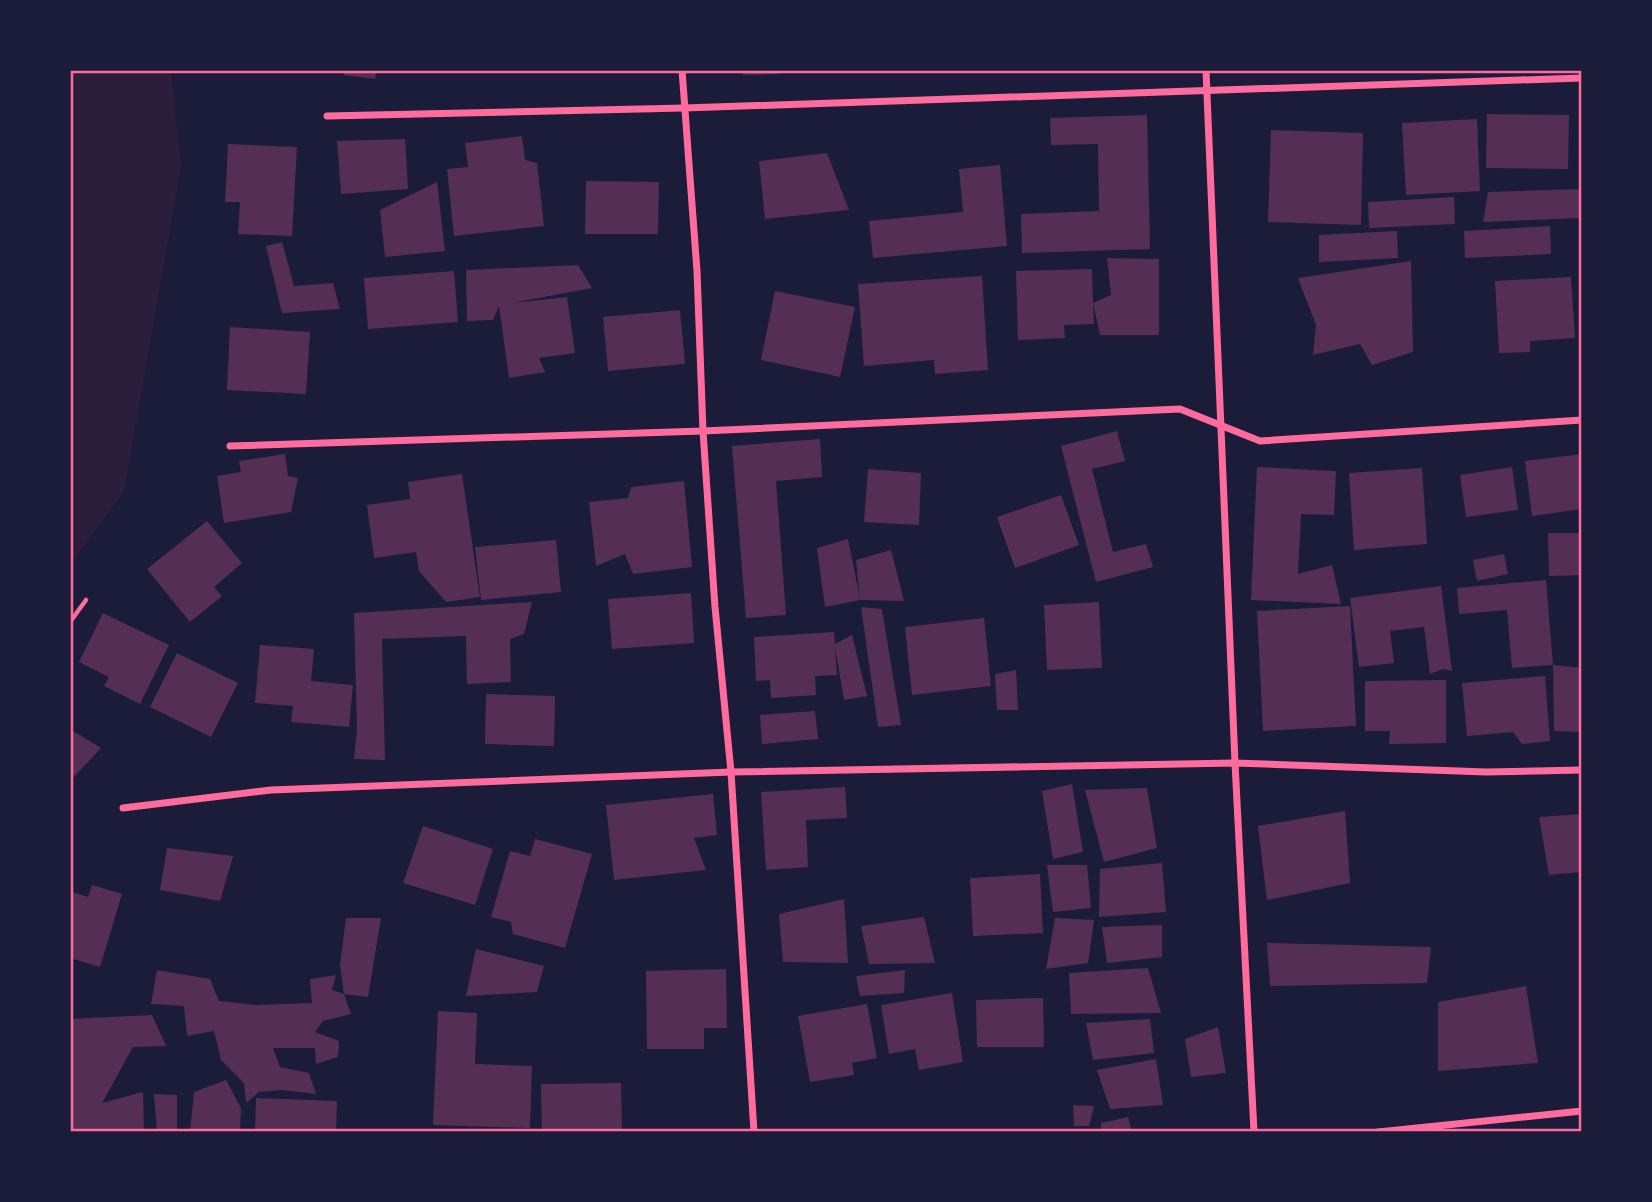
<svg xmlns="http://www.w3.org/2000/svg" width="1652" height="1202" font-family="'Alegreya Sans',sans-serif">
<rect width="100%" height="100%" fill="#1b1b3a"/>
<!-- green -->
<polygon fill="#2a1e3b" points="70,70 171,70 181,166 124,492 70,565"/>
<!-- building -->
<g fill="#542f53">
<polygon points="344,70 377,70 375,79 344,75"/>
<polygon points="743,70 779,70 780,74 743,75"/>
<polygon points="1487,114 1569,115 1568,169 1486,168"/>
<polygon points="1147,115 1150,249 1022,253 1021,214 1099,211 1098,144 1051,145 1050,118"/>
<polygon points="1477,119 1480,191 1406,195 1402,123"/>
<polygon points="1271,130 1363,133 1361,225 1268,222"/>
<polygon points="522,136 525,160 537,163 544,226 454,236 447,169 468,167 465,143"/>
<polygon points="405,139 408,189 341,194 337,141"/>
<polygon points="228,144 297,147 292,236 238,234 240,202 225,202"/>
<polygon points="827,153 849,210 765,219 759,161"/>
<polygon points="1000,165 1007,246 873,258 869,221 963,212 959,169"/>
<polygon points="586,181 659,182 658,234 585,234"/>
<polygon points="437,182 445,251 385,257 380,210"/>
<polygon points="1582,189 1582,218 1483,222 1488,192"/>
<polygon points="1454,197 1455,224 1369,228 1368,202"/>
<polygon points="1550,226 1551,254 1465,258 1464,231"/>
<polygon points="1397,231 1398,258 1319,262 1319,235"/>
<polygon points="282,242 294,286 333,283 340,309 282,313 266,246"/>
<polygon points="1107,258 1159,259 1159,335 1100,335 1093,303 1094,324 1064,325 1065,338 1018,340 1016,271 1092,269 1093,303 1111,295"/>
<polygon points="1411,261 1413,352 1372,365 1360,344 1313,355 1316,325 1298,278"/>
<polygon points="578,265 592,288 512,303 567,297 575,353 539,358 545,372 509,378 499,306 493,320 467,321 466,270"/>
<polygon points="454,271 458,322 368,329 364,278"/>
<polygon points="982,276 988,370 935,374 934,360 864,366 858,284"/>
<polygon points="1571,277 1575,338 1530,341 1530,352 1499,353 1495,281"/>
<polygon points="775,291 855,307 840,377 761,360"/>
<polygon points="680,310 685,364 608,371 603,317"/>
<polygon points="230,327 310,332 306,394 227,390"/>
<polygon points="1117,431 1125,461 1092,469 1113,552 1146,544 1153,567 1096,582 1061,446"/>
<polygon points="820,439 822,477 776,481 786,615 746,618 732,446"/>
<polygon points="285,454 288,476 298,478 291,512 224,523 217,476 241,472 239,461"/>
<polygon points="1582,454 1582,509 1532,516 1525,461"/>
<polygon points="1257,467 1336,471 1334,515 1301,514 1298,574 1332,565 1341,604 1251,600"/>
<polygon points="1512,467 1518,510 1466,517 1460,475"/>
<polygon points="1422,468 1427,544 1354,550 1349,473"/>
<polygon points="868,469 921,473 919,525 864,522"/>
<polygon points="462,474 480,597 446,602 419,571 416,552 374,558 367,505 410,499 408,482"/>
<polygon points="684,481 692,567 633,574 625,554 596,566 589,502 628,498 631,487"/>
<polygon points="1061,495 1079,545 1015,568 997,517"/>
<polygon points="207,521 242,563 214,587 222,596 190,622 147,569"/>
<polygon points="1548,533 1582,533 1582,575 1549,576"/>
<polygon points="848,539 860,598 856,560 891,550 904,601 860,600 825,607 817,548"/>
<polygon points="556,540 561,592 481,600 475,547"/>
<polygon points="1504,554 1508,574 1477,581 1473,560"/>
<polygon points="1546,580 1553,665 1512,668 1507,610 1459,614 1457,588"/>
<polygon points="1441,586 1452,671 1443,669 1430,674 1424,627 1390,631 1394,663 1359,667 1350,598"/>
<polygon points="691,593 694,643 612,649 608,599"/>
<polygon points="532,602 524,634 510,639 511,682 467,684 466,636 382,639 385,760 354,759 357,730 354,613"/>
<polygon points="1099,602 1102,668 1047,670 1044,605"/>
<polygon points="1350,606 1356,726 1263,731 1257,611"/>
<polygon points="861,607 882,609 901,725 878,727"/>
<polygon points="103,613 169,645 140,704 104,686 109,677 79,662"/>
<polygon points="984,618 991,686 912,695 905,627"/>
<polygon points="834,632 835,644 852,635 867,696 844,700 835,647 837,675 815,676 816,695 771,698 770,680 756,681 754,637"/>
<polygon points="260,645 314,649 311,681 353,685 349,727 291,722 293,706 255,703"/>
<polygon points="177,653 238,683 211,737 150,707"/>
<polygon points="1553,665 1582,668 1582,732 1554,731"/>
<polygon points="1016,670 1018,710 997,710 995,674"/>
<polygon points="1545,676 1550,741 1522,744 1513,732 1467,736 1462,683"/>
<polygon points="1446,680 1446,743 1389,744 1390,731 1365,731 1365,681"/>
<polygon points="486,694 555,696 554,746 485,744"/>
<polygon points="815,711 818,739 762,744 760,715"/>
<polygon points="70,729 101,748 70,781"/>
<polygon points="1072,784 1083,852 1053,859 1042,791"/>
<polygon points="845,787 847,818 806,820 808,867 766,870 761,792"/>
<polygon points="1147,788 1157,848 1104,862 1085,790"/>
<polygon points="713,794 717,835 694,838 706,870 614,880 606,805"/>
<polygon points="1345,811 1350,883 1267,900 1258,826"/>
<polygon points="1582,814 1582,872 1549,875 1539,817"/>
<polygon points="423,826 493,849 475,905 403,883"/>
<polygon points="535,839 592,854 565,948 513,934 511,922 491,917 510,851 530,856"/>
<polygon points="167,848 233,856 220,901 160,890"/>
<polygon points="1162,863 1166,912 1099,917 1100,869"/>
<polygon points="1047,865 1087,865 1091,908 1053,912"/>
<polygon points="1040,874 1043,933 973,936 970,878"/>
<polygon points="92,885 122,894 100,967 70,958 70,891 88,897"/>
<polygon points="844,899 848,963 783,962 779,914"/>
<polygon points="924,917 935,963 869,964 861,926"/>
<polygon points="346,918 381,918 368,997 344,994 340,965"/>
<polygon points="1055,918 1094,920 1088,963 1046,969"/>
<polygon points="1162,925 1162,957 1107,963 1102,927"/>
<polygon points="1267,943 1431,947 1427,983 1270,986"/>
<polygon points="476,949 544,966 537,992 466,996"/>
<polygon points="1148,968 1161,1013 1071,1014 1069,973"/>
<polygon points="726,969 727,1028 704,1028 704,1049 647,1049 646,971"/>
<polygon points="157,970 210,979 219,1001 256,1005 312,1003 310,979 336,975 332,990 344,994 351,1014 323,1021 315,1032 339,1041 338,1057 316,1064 315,1048 273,1048 280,1067 309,1073 316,1094 282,1090 259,1092 246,1103 244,1083 221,1060 214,1031 187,1036 184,1006 151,1004"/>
<polygon points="905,970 904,993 860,996 856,976"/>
<polygon points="1526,986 1538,1063 1438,1071 1438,1002"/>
<polygon points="952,993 963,1062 919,1070 915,1049 889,1054 881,1005"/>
<polygon points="1043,998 1044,1047 977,1047 976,1000"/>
<polygon points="867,1004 877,1058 852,1063 854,1075 810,1082 798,1016"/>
<polygon points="438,1011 477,1013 475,1064 532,1066 530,1128 433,1125"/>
<polygon points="152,1015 166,1046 133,1047 102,1103 143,1092 144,1132 70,1132 70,1019"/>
<polygon points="1150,1019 1154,1053 1093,1060 1086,1023"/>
<polygon points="1218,1027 1226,1073 1191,1077 1185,1039"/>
<polygon points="1156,1059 1163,1105 1110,1109 1097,1070"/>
<polygon points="226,1080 241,1108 240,1132 190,1132 194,1092"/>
<polygon points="621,1083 622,1132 542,1132 541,1084"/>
<polygon points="154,1094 177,1095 177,1132 157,1132"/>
<polygon points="256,1098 337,1101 336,1132 255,1132"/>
<polygon points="1073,1105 1094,1106 1089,1126 1074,1126"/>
<polygon points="1128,1117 1132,1132 1101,1132 1101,1123"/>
</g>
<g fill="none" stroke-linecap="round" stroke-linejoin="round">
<!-- path -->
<polyline stroke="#ff6b9d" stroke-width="4.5" points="70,622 86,600"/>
<!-- minor -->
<g stroke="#ff6b9d" stroke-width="7">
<polyline points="682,70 697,271 703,431 715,607 731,772 754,1132"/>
<polyline points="1206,70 1235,763 1254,1132"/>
<polyline points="327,116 684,108 1582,78"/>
<polyline points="230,446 703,431 1180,409 1260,441 1582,420"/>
<polyline points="123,808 271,790 731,772 1235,763 1486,772 1582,770"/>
<polyline points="1378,1132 1582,1111"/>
</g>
</g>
<!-- border -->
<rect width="1652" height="1202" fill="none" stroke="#1b1b3a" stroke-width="144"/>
<rect x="72" y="72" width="1508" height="1058" fill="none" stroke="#ff6b9d" stroke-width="2.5"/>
</svg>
